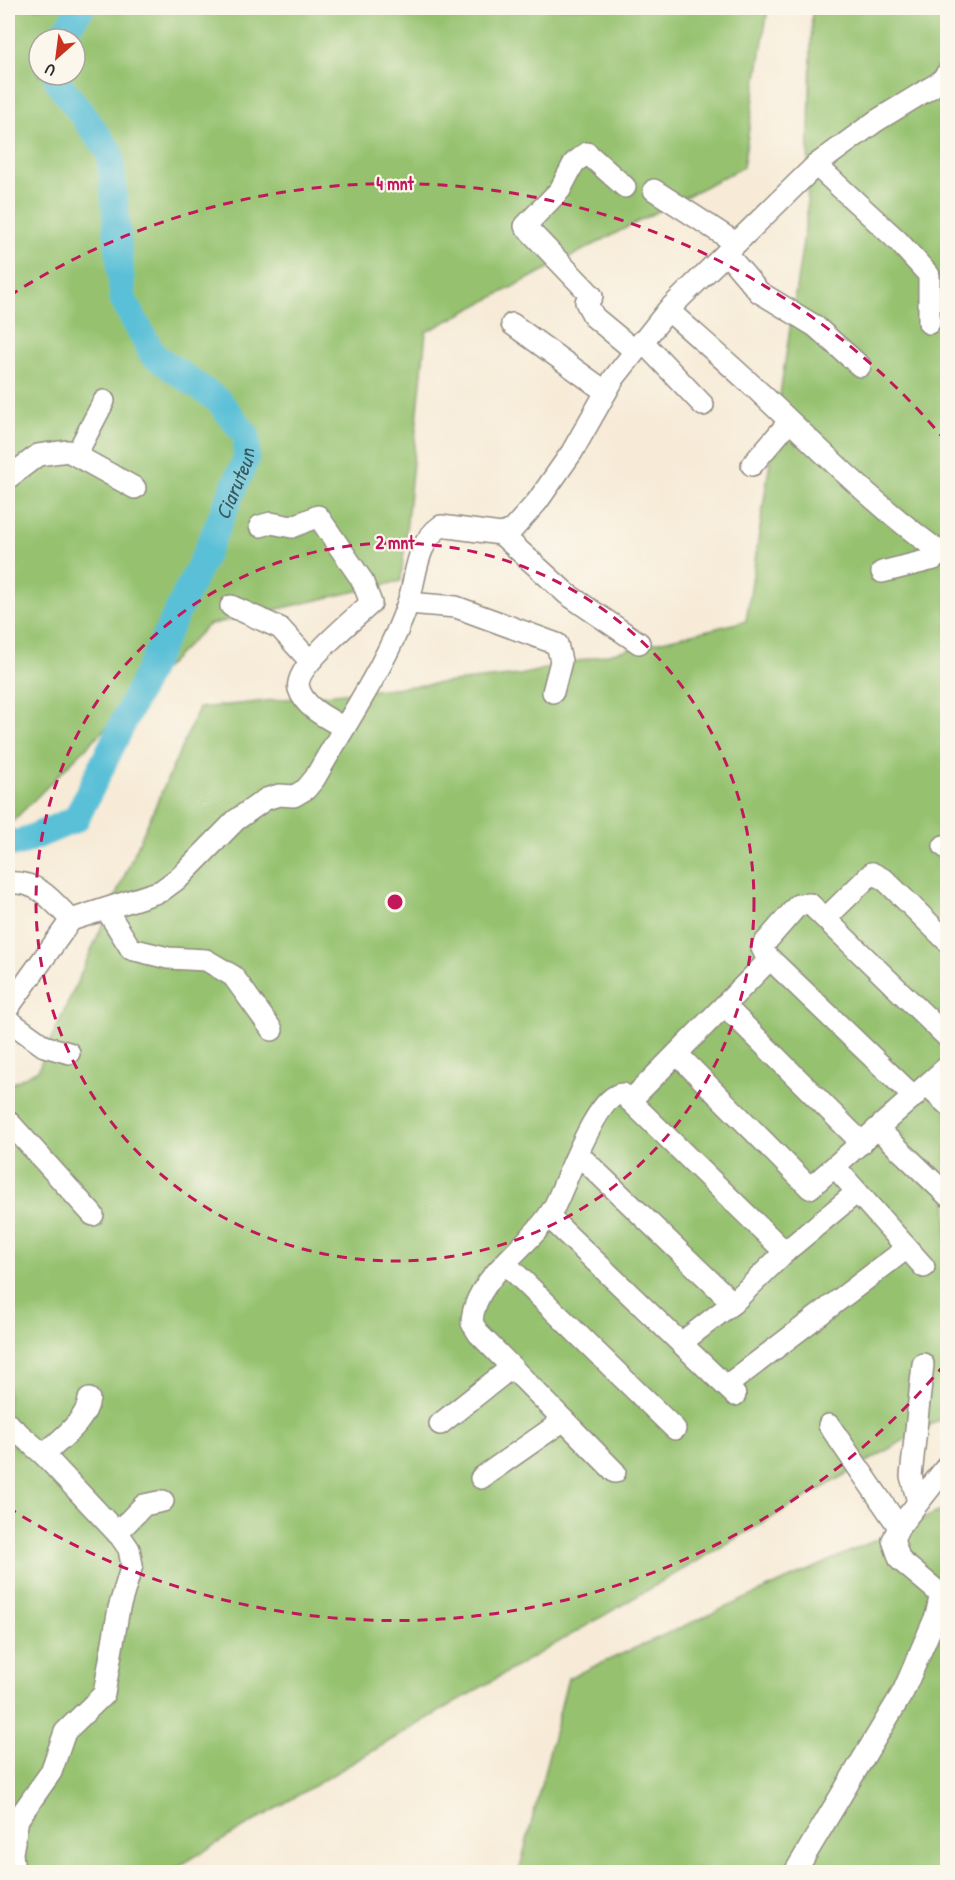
<svg xmlns="http://www.w3.org/2000/svg" width="955" height="1880" font-family="'Patrick Hand',sans-serif">
<rect width="100%" height="100%" fill="#fbf7ec"/>
<filter id="ink" filterUnits="userSpaceOnUse"><feTurbulence type="fractalNoise" baseFrequency=".0167" numOctaves="2"/><feDisplacementMap in="SourceGraphic" scale="12" xChannelSelector="R" yChannelSelector="G"/><feConvolveMatrix kernelMatrix="1 2 1 2 8 2 1 2 1" color-interpolation-filters="sRGB"/></filter>
<filter id="wash" filterUnits="userSpaceOnUse"><feTurbulence type="fractalNoise" baseFrequency=".008" numOctaves="4" result="noise"/><feDisplacementMap in="SourceGraphic" scale="24" xChannelSelector="R" yChannelSelector="G"/><feGaussianBlur stdDeviation="1.35" result="paint"/><feColorMatrix in="noise" values="0 0 0 0 0 0 0 0 0 0 0 0 0 0 0 0 0 1.4 0 .05"/><feComposite in="paint" operator="in"/></filter>
<g filter="url(#wash)">
<rect width="100%" height="100%" fill="#f7ebd7"/>
<!-- green -->
<g fill="#96c26f" stroke="#60764d" stroke-width="1.5" fill-rule="evenodd">
<path d="M 8,8 L 768,8 L 743,167 L 426,332 L 401,581 L 208,625 L 8,826 ZM 39,39 L 75,39 L 75,75 L 39,75 Z"/>
<polygon points="812,8 947,8 947,1415 396,1737 169,1872 8,1872 8,1086 38,1070 199,708 520,675 746,621 807,215"/>
<polygon points="947,1508 947,1872 519,1872 568,1678"/>
</g>
<g fill="none" stroke-linecap="round" stroke-linejoin="round">
<!-- river -->
<g stroke="#5ac0d7" stroke-width="27">
<polyline points="59,39 81,8"/>
<path id="s1" d="M 8,842 L 19,843 L 76,819 L 205,555 L 246,459 L 247,436 L 219,401 L 153,355 L 123,299 L 110,152 L 60,85 L 56,75"/>
</g>
</g>
</g>
<g filter="url(#ink)">
<g fill="none" stroke-linecap="round" stroke-linejoin="round">
<!-- minor casing -->
<g stroke="#918b81" stroke-width="24">
<g id="minor">
<polyline points="816,165 898,241 929,275 929,323"/>
<polyline points="625,187 587,153 574,163 560,190 525,226 592,296 586,302 594,317 635,351"/>
<polyline points="654,190 736,243"/>
<polyline points="726,253 759,292 815,326 860,366"/>
<path d="M 668,310 C 697,336 727,362 756,389 C 815,444 871,502 936,549 L 934,559 L 882,572"/>
<polyline points="512,324 606,392"/>
<polyline points="642,341 703,405"/>
<polyline points="76,455 104,401"/>
<polyline points="752,465 789,422"/>
<polyline points="8,478 38,455 68,451 135,488"/>
<path d="M 260,526 L 271,523 L 292,527 L 318,516 L 362,580 L 371,603 C 356,618 292,668 299,689 C 305,708 327,718 343,727"/>
<polyline points="501,534 567,594 639,643"/>
<polyline points="408,603 456,607 557,644 561,661 553,692"/>
<polyline points="231,606 280,628 310,661"/>
<polyline points="944,846 948,849"/>
<path d="M 8,883 C 37,880 52,900 71,920"/>
<polyline points="106,909 131,949 168,958 206,960 233,976 272,1030"/>
<polyline points="826,918 872,873 885,880 948,942"/>
<polyline points="726,1007 862,1143"/>
<path d="M 8,1008 L 71,920 L 161,891 L 180,877 L 236,820 L 266,799 L 279,795 L 294,796 L 306,789 L 315,778 C 345,724 389,661 408,603 C 417,576 415,544 441,526 L 501,534 L 512,530 L 537,502 L 572,452 L 614,378 L 668,310 L 816,165 L 876,121 L 940,82 L 948,72"/>
<polyline points="8,1020 44,1046 69,1053"/>
<polyline points="677,1054 810,1188 948,1066"/>
<polyline points="927,1086 948,1105"/>
<polyline points="914,1097 765,954 762,948 764,944 798,905 810,904 948,1038"/>
<polyline points="630,1101 770,959"/>
<polyline points="8,1121 93,1215"/>
<polyline points="878,1129 948,1196"/>
<polyline points="578,1154 733,1303"/>
<polyline points="835,1167 924,1267"/>
<polyline points="549,1217 735,1395"/>
<polyline points="506,1264 675,1429"/>
<polyline points="681,1343 733,1303 785,1252 857,1192"/>
<polyline points="726,1386 907,1248"/>
<polyline points="8,1424 44,1455 120,1536 129,1549 132,1565 119,1608 104,1694 65,1732 51,1772 18,1819 12,1853 14,1872"/>
<polyline points="440,1424 512,1367"/>
<polyline points="829,1425 899,1527"/>
<path d="M 44,1455 C 60,1439 86,1422 89,1399"/>
<path d="M 615,1472 L 479,1334 L 472,1323 C 473,1276 535,1245 555,1205 C 566,1184 597,1092 623,1094 L 785,1252"/>
<polyline points="481,1478 564,1420"/>
<polyline points="918,1502 911,1476 923,1364"/>
<polyline points="117,1533 144,1505 163,1501"/>
<polyline points="795,1872 903,1692 936,1616 940,1598 937,1591 900,1560 893,1540 899,1527 948,1465"/>
</g>
</g>
<!-- minor -->
<use href="#minor" stroke="#fff" stroke-width="21"/>
</g>
</g>
<!-- distance rings -->
<g fill="none" stroke="#c2185b" stroke-width="3" stroke-dasharray="10 8">
<circle cx="395" cy="902" r="359"/>
<path d="M945 1364A718 718 0 0 1 9 1508M9 296A718 718 0 0 1 945 440"/>
</g>
<g text-anchor="middle" dominant-baseline="central" stroke-width="4.5" stroke-linejoin="round" paint-order="stroke">
<!-- water labels -->
<g font-size="21" font-style="italic" fill="#39585f" stroke="#fbf7ec">
<text stroke="none"><textPath href="#s1" startOffset="444">Ciaruteun</textPath></text>
</g>
</g>
<circle cx="395" cy="902" r="9" fill="#c2185b" stroke="#fbf7ec" stroke-width="3"/>
<g font-size="18" text-anchor="middle" font-weight="bold" fill="#c2185b" stroke="#fbf7ec" stroke-width="4.5" stroke-linejoin="round" paint-order="stroke">
<text x="395" y="190">4 mnt</text>
<text x="395" y="549">2 mnt</text>
</g>
<!-- margin -->
<rect width="955" height="1880" fill="none" stroke="#fbf7ec" stroke-width="30"/>
<!-- north arrow -->
<g transform="translate(57 57) rotate(208)"><circle r="28" fill="#fbf7ec" stroke="#a8a59f" stroke-width="1.5"/>
<path d="M0-4.5L10 22L0 15L-10 22Z" fill="#c8321e"/>
<text y="-9" font-size="16" font-weight="bold" text-anchor="middle" fill="#2b2b2b">U</text>
</g>
</svg>
